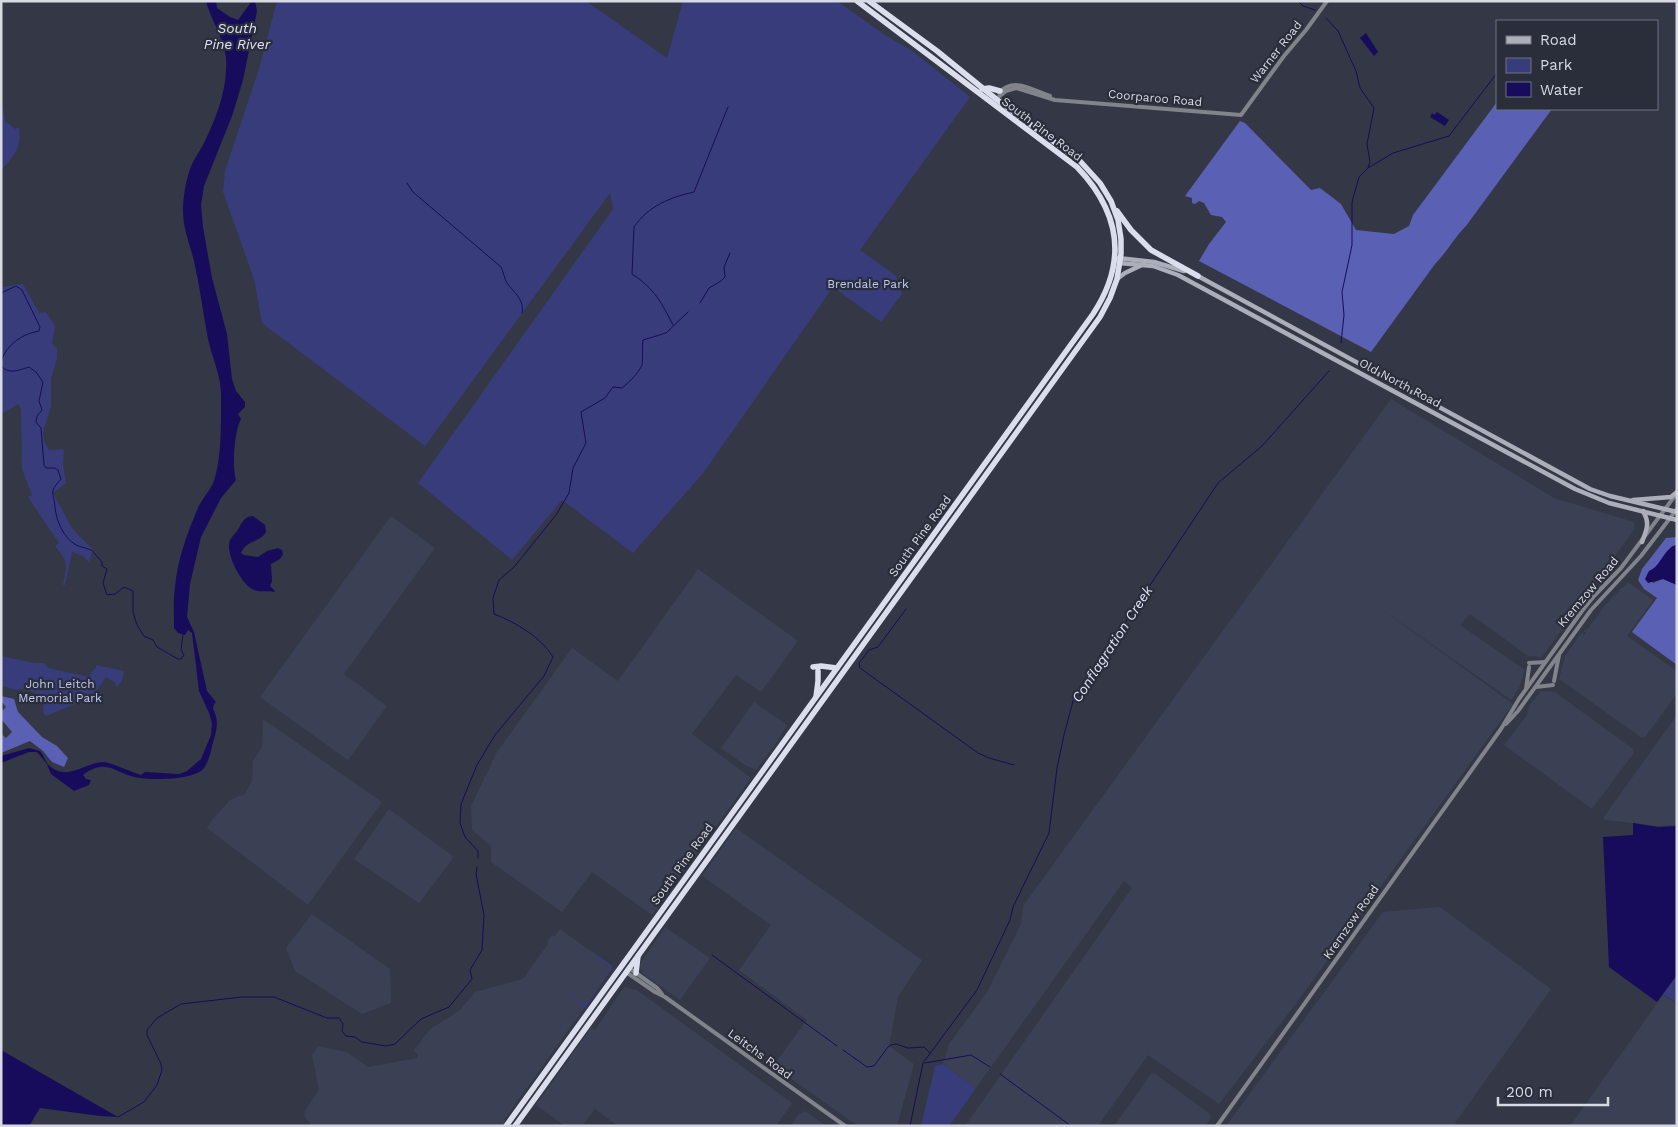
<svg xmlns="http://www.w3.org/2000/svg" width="1678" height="1127" font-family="'Work Sans',sans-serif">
<rect width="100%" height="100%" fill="#343745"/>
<!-- built -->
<g fill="#3c4054">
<polygon points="1391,399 1554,498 1634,522 1635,528 1542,657 1528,656 1470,614 1460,625 1525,670 1519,688 1511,700 1376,605 1513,704 1295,1005 1219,1104 1148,1055 1098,1126 965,1126 1132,888 1124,881 976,1088 943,1064 949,1044 987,992 1021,924 1023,906"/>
<polygon points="391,516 435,548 344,674 387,706 348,760 260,697"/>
<polygon points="698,569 798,641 761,692 736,675 692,734 751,778 652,915 592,872 562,912 491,862 491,846 472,830 471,806 497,752 572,648 618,681"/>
<polygon points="1628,582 1653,600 1627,636 1677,671 1677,693 1646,736 1642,738 1559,679 1565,656 1581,633 1584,635 1586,633 1583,631 1588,629 1605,605"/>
<polygon points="1541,691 1555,692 1633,749 1633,754 1592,809 1504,745 1527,715 1529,706"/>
<polygon points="754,702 787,725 777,742 756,770 745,765 721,748"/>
<polygon points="1677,715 1677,825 1658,826 1606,820 1603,818"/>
<polygon points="263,719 382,802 308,905 207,828 212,820 230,800 245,794 252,781 253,761 262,747"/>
<polygon points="389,809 454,857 419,903 354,859"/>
<polygon points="736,828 922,960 898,997 889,1046 914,1064 897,1126 858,1126 773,1066 807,1020 739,970 771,925 702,876"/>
<polygon points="1440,907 1551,989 1455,1123 1458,1126 1226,1126 1383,912"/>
<polygon points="312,914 390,969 391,1003 362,1014 295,971 286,948"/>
<polygon points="665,927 710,958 680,1000 642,973 640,964"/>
<polygon points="560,929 602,959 611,966 612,969 504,1120 506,1122 503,1126 312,1126 304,1115 305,1110 319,1090 312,1055 318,1046 347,1052 368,1067 417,1058 418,1055 414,1050 430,1029 459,1011 475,992 523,979 548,944 547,942 552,935 554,937"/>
<polygon points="624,987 637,990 792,1103 776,1126 618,1126 595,1109 582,1126 565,1126 536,1105 591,1028 595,1030"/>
<polygon points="1663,995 1677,1004 1677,1126 1570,1126"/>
<polygon points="1154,1073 1210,1114 1211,1118 1206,1126 1114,1126 1151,1074"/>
<polygon points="805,1111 826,1126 791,1126 798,1115"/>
</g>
<!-- green -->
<g fill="#383c7a">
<polygon points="277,1 586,1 667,58 683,1 837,1 888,37 911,50 970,97 860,250 896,276 902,294 881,322 833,287 704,472 633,553 562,500 512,560 418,483 613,209 610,193 425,446 262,323 254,279 223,192 225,171 259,69"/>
<path d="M 1,97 L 5,121 L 15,129 L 19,127 C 22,147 14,157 1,170 Z"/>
<path d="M 23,284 L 39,313 L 46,312 L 55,326 L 52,343 L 57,349 L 57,358 L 51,379 L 51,407 L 43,432 L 44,441 L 49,450 L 64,449 L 63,465 L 66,483 L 53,493 L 72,528 L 93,550 L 89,562 L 83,556 L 72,552 L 65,585 L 63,585 C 67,564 69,563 55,546 L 59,543 L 28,497 L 32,495 L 22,469 L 21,409 L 18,404 L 4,413 L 1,409 L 1,287 Z"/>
<path d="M 1,656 L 34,663 L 44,663 L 48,668 L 89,677 L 93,670 L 96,668 L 96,665 L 124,671 C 123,677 122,683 116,687 L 115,682 L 106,677 L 92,697 L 46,716 L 43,713 C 46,695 39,696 25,688 L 17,690 L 1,686 Z"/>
<polygon points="590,950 611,965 612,968 585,1008 571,997 570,995 573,994 572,997 582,1004 585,1001 587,1003 605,978 603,976 605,975 611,968 590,951"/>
<polygon points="1677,975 1677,1003 1663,994"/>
<polygon points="943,1064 976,1088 949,1126 921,1126 935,1066"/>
</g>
<!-- forest -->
<g fill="#5a61b4">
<path d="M 1497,102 L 1497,109 L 1552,109 L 1466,226 C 1454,238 1447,252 1435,264 L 1371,352 L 1199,261 L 1209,244 L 1226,222 L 1222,217 L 1211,215 L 1204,203 L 1199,201 L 1195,204 L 1192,203 L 1192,198 L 1185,196 L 1240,121 L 1245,123 L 1311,190 L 1320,188 L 1341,204 L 1356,230 L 1394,234 L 1409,226 L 1413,215 Z"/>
<polygon points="1677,537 1677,545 1672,546 1655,568 1649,571 1647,576 1653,583 1663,579 1677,585 1677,665 1632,632 1657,598 1644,589 1638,580 1642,569 1666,538"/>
<polygon points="1,696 14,699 18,712 42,737 57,746 68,758 64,767 52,762 43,751 30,741 1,753 1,734 6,738 12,732 1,719 1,712 6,707 1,701"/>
</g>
<!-- water -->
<g fill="#170c5b">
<path d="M 206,1 L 216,1 L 217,8 L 230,17 L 238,20 L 252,1 L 255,1 L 257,11 L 243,80 L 232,116 L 204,186 L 201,205 L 203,227 L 212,278 L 227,334 L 232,379 L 236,391 L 245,402 L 245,407 L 238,414 L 241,419 C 234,431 232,467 236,480 L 221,498 L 201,537 L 190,584 L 187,617 L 194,632 L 207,691 L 216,702 L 214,704 L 213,709 C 220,721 216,733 212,746 C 211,753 208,762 204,768 C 195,780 155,780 140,778 C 116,776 109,756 83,775 L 86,779 L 91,780 L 89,785 L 74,791 L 51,774 L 47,764 L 37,752 L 29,752 L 1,763 L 1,756 L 29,748 L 40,751 C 44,756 46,764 51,767 C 68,781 86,762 104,762 C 109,762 134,773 141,775 L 145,772 L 179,774 L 187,771 L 201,759 L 211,735 L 212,723 L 209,713 L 199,691 L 192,633 L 188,630 L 185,635 L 178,633 L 174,628 C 174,614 173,601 175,587 C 177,561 187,534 197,510 C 201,500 210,491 214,481 C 222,457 221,420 221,394 C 221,376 212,357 208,339 C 203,313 200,287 194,261 C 189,242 182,226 183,206 C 184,192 187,174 193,162 C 196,156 200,151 203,145 C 216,119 228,89 226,58 C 224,38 211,21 206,1 Z"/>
<polygon points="1366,33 1378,52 1374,56 1360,38"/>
<polygon points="1437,112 1449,120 1445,126 1430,117 1432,113 1434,115"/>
<path d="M 253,516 L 265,525 L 266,532 C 260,543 247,539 241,553 L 244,555 L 258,557 L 267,551 L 278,548 L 282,550 L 283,554 L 280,559 L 271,564 L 272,581 L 270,586 L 275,591 L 274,592 C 264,590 256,594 248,586 C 239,578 225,552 230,540 C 232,536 237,532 239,528 C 243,521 244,517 253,516 Z"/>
<path d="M 1677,545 L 1677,585 L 1663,579 L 1648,583 L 1645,579 L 1649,571 C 1662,566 1663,548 1677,545 Z"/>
<polygon points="1633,823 1658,827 1677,826 1677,975 1657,1002 1609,967 1603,837 1633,835"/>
<polygon points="1,1050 118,1117 100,1116 40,1108 29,1126 1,1126"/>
</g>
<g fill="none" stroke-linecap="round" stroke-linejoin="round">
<!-- stream -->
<g stroke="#170c5b" stroke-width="1">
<polyline points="1298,1 1303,6 1315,10"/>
<polyline points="1326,18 1338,31 1356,71 1360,88 1374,108 1367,144 1370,162 1368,168 1359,177 1352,202 1352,245 1342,292 1344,315 1341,343"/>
<polyline points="1368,168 1393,153 1449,136 1497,73"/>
<path d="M 407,183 L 413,192 L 501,267 C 504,273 504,278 507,283 C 514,293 525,300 522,313"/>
<path d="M 1,293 L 16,286 L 22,290 L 40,327 L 39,331 C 22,334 7,344 1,361"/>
<polyline points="700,303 709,288 721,281 725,277 724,267 730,253"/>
<path d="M 673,325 C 661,302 655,289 632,274 L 634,227 C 648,206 671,197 694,192 L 728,107"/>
<path d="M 1,366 C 9,375 19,370 29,367 L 36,372 L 43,382 L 39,401 L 42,410 L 37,416 L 36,422 L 41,428 L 44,465 L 46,468 L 55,468 L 58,470 L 61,479 C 48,494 54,491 55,508 C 57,522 63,537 76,545 C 80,547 86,548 91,550 C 95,553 98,558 102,562 L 102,566 L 107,569 L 103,583 L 107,595 L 115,594 L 124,587 L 133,591 L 133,612 L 137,625 L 144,636 L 153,640 L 157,647 L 178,659 L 181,659 L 184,655 L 181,650 L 183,634"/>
<polyline points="906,609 878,647 869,650 859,663 860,668 978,753 989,758 1014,765"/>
<path d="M 478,858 L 478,851 L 465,837 L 460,823 L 461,804 L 477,765 L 495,735 L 544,676 L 553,657 C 541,637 515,622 494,614 L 493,598 L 499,580 L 514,567 L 556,515 L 569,493 L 573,468 L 586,443 L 581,412 L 605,398 L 613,387 L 622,388 C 629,382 638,374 642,365 C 643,362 642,347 643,340 L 666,333 L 688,312"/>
<polyline points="712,955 837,1046"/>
<polyline points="843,1050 867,1067 874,1066 888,1047 891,1045 896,1044 908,1048 924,1047 930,1053"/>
<polyline points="925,1063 971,1055 990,1067"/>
<polyline points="1000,1074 1071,1126"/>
<polyline points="118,1117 144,1102 157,1085 162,1070 161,1064 147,1035 147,1030 157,1018 181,1004 242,997 274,997 327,1018 339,1018 343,1024 342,1031 346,1036 355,1037 362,1042 386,1046 395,1044 421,1019 449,1007 472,979 470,970 482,950 484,915 476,874 477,867"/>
<polyline points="910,1126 923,1063 977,990 1010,920 1013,907 1049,833 1057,768 1064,735 1073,701 1218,483 1262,446 1329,371"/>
</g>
<!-- tertiary -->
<g stroke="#82848b" stroke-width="4">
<path d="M 999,93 C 1014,76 1033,91 1050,96"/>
<polyline points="996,99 1006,91 1016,88 1055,100 1241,115 1284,56 1306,30 1327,1"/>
<polyline points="1529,663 1545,662"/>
<polyline points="1554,681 1559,655"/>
<polyline points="1536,687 1553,685"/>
<polyline points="1526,689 1529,667"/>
<polyline points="1506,724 1518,711 1591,610 1641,556 1677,509"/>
<polyline points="629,968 657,988 662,994"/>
<polyline points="626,972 655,992 665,997 845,1126"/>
<polyline points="1217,1126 1501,729 1519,699 1582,611 1594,596 1621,568 1677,493"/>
</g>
<!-- secondary -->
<g stroke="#acaeba" stroke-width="4.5">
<polyline points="1118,258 1154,262 1184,271"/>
<polyline points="1119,263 1153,266 1178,275 1575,489 1609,503 1677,520"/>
<polyline points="1196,275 1590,489 1610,496 1677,512"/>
<polyline points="1117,279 1125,273 1142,265"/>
<polyline points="1633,500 1671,497 1677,492"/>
<path d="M 1642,542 C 1647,529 1650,523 1643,511"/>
</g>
<!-- trunk -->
<g stroke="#dbdeed" stroke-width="5.5">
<polyline points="982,89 989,88 1000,91"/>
<polyline points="1117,211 1131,230 1151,250 1198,276"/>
<polyline points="813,667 821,666 837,668"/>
<polyline points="816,697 818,681 818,671"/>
<polyline points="636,973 638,956"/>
<path d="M 506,1126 L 1093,314 C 1128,261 1120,212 1077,167 L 857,1"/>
<polyline points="515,1126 1100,317 1110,298 1117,279 1121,254 1121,239 1118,220 1111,201 1100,183 1080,161 996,99 937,51 869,1"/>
</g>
</g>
<g text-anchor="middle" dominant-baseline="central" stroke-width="4.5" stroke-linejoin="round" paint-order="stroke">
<!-- street labels -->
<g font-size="12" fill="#d8dae3" stroke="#2a2d3a">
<text transform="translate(1276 52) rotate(-52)">Warner Road</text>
<text transform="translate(1155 98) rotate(5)">Coorparoo Road</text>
<text transform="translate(1042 129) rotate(37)">South Pine Road</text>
<text transform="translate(1400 383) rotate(28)">Old North Road</text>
<text transform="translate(920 536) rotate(-54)">South Pine Road</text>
<text transform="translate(1588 592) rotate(-50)">Kremzow Road</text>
<text transform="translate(682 864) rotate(-54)">South Pine Road</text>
<text transform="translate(1351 922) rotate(-55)">Kremzow Road</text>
<text transform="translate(760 1054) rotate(36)">Leitchs Road</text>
</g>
<!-- park labels -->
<g font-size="12" fill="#c0c8f5" stroke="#2a2d3a">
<text x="868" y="284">Brendale Park</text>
<text x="60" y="684">John Leitch<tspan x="60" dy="14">Memorial Park</tspan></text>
</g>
<!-- water labels -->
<g font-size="14" font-style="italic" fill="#dee2f9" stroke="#2a2d3a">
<text x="237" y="28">South<tspan x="237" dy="16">Pine River</tspan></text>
<text transform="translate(1112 644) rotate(-57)">Conflagration Creek</text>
</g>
</g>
<!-- border -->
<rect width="1678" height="1127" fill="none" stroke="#d8dae3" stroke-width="5"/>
<!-- legend -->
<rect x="1496" y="20" width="162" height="90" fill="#2a2d3a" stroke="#70727e"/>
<rect x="1506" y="36" width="25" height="8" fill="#acaeba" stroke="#70727e"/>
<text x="1540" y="45" font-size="15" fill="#d8dae3">Road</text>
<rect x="1506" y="58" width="25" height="15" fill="#383c7a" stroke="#70727e"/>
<text x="1540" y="70" font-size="15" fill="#d8dae3">Park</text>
<rect x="1506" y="82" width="25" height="15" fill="#170c5b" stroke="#70727e"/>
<text x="1540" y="95" font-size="15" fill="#d8dae3">Water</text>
<!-- scale -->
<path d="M1498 1097v8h110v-8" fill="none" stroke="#d8dae3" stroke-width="2.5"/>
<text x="1506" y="1097" font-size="15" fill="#d8dae3" stroke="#2a2d3a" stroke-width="4" paint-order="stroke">200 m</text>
</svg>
